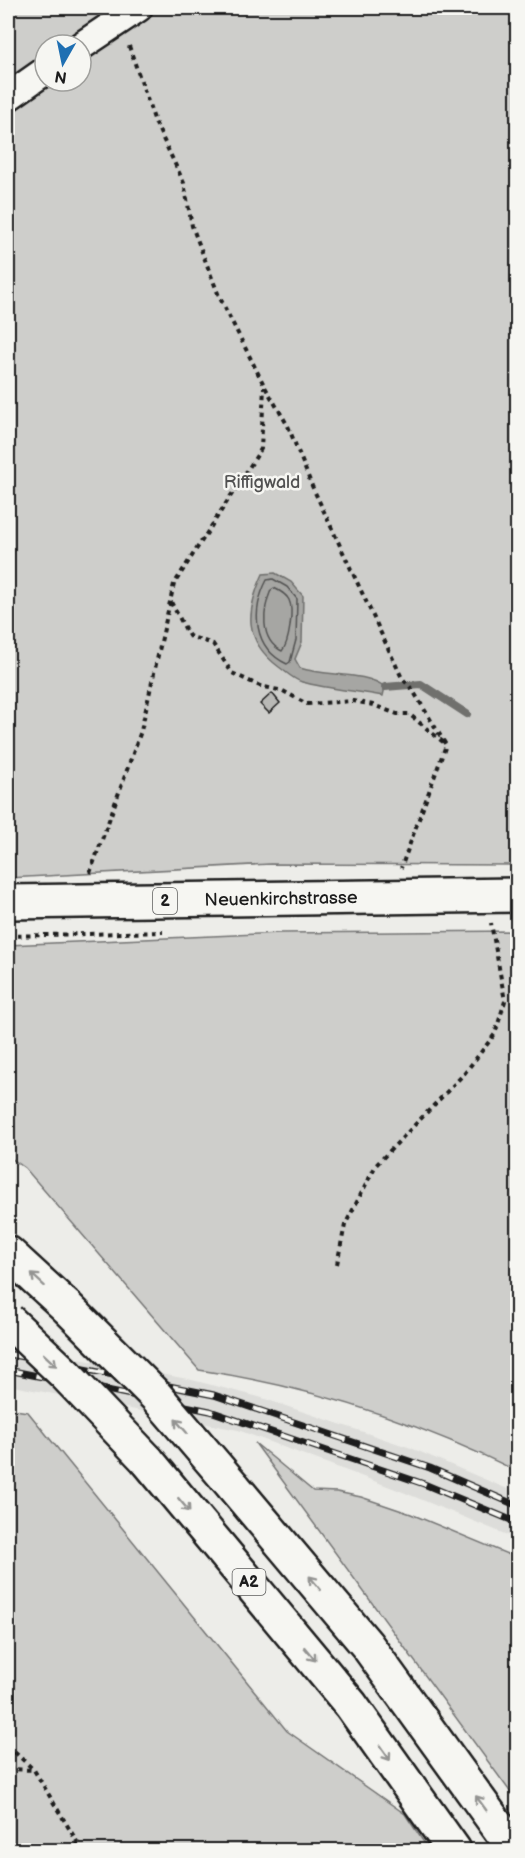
<svg xmlns="http://www.w3.org/2000/svg" width="525" height="1858" font-family="'Balsamiq Sans',sans-serif">
<rect width="100%" height="100%" fill="#edede9"/>
<filter id="ink" filterUnits="userSpaceOnUse"><feTurbulence type="fractalNoise" baseFrequency=".0167" numOctaves="2"/><feDisplacementMap in="SourceGraphic" scale="12" xChannelSelector="R" yChannelSelector="G"/><feConvolveMatrix kernelMatrix="1 2 1 2 8 2 1 2 1" color-interpolation-filters="sRGB"/></filter>
<g filter="url(#ink)">
<!-- built -->
<polygon fill="#ddddda" points="8,1346 188,1379 259,1397 411,1448 517,1493 517,1539 398,1490 238,1430 8,1385"/>
<!-- green -->
<g fill="#cececb" stroke="#757574" stroke-width="1.5">
<polygon points="8,8 131,8 76,45 45,45 45,66 8,91"/>
<polygon points="154,8 517,8 517,865 270,864 8,878 8,100 45,81 81,81 81,50 124,21"/>
<path d="M 517,931 L 517,1471 C 417,1422 309,1386 199,1370 L 25,1168 L 8,1156 L 8,945 L 281,933 Z"/>
<polygon points="8,1409 28,1412 287,1731 405,1814 429,1850 8,1850"/>
<polygon points="255,1443 313,1491 337,1492 361,1497 411,1514 517,1558 517,1801"/>
</g>
<!-- water -->
<path fill="#a6a6a3" stroke="#6f6f6d" stroke-width="1.5" d="M 275,573 L 291,582 L 303,596 L 302,642 L 295,659 L 300,668 C 326,677 364,671 385,687 L 383,696 C 357,691 328,689 302,682 C 294,680 286,672 279,667 C 243,640 246,611 263,574 Z"/>
<g fill="none" stroke-linecap="round" stroke-linejoin="round">
<!-- shore -->
<g stroke="#535352" stroke-width="1.5">
<path d="M 273,579 L 287,587 L 297,599 L 296,640 L 290,662 L 287,664 C 253,648 251,611 267,580 Z"/>
<path d="M 274,588 C 280,591 286,594 289,600 C 294,610 289,643 282,651 C 259,640 263,609 271,590 Z"/>
</g>
<!-- stream -->
<polyline stroke="#6f6f6d" stroke-width="8" points="385,687 421,684 467,714"/>
</g>
<!-- building -->
<polygon fill="#b9b9b6" stroke="#1c1c1c" stroke-width="1.5" points="272,693 280,703 269,713 260,704"/>
<g fill="none" stroke-linecap="round" stroke-linejoin="round">
<!-- minor casing -->
<g stroke="#1c1c1c" stroke-width="32">
<g id="minor">
<polyline points="81,46 138,8"/>
<polyline points="8,97 45,71"/>
</g>
</g>
<!-- primary casing -->
<g stroke="#1c1c1c" stroke-width="38">
<polyline id="primary" points="8,902 518,895"/>
</g>
<!-- motorway casing -->
<g stroke="#1c1c1c" stroke-width="38">
<g id="motorway">
<polyline points="8,1253 68,1308"/>
<polyline points="147,1460 351,1705 454,1850"/>
<polyline points="233,1486 367,1645 515,1850"/>
</g>
</g>
<!-- path -->
<g stroke="#1c1c1c" stroke-width="4" stroke-dasharray="4.5 4.5" stroke-linecap="butt">
<polyline points="129,46 155,122 184,183 192,226 219,296 265,387 288,426 312,486 402,678 412,689 446,745 401,868"/>
<polyline points="171,602 189,636 213,644 232,673 260,686 283,691 307,704 353,701 373,705 397,714 409,714 443,742"/>
<polyline points="90,873 141,731 174,584 261,449 264,387"/>
<polyline points="8,936 163,932"/>
<polyline points="337,1264 345,1225 376,1165 464,1074 495,1034 505,1001 491,923"/>
<polyline points="8,1746 34,1770 82,1850"/>
<polyline points="8,1769 34,1770"/>
</g>
<!-- minor -->
<use href="#minor" stroke="#f6f6f2" stroke-width="27"/>
<!-- primary -->
<use href="#primary" stroke="#f6f6f2" stroke-width="33"/>
<!-- motorway -->
<use href="#motorway" stroke="#f6f6f2" stroke-width="33"/>
<!-- rail casing -->
<g stroke="#1c1c1c" stroke-width="7">
<g id="rail">
<polyline points="8,1354 214,1395 430,1468 518,1506"/>
<polyline points="8,1370 210,1411 424,1484 518,1523"/>
</g>
</g>
<!-- rail -->
<use href="#rail" stroke="#f6f6f2" stroke-width="4.5" stroke-dasharray="14" stroke-linecap="butt"/>
<!-- motorway-bridge casing -->
<g stroke="#1c1c1c" stroke-width="38" stroke-linecap="butt">
<g id="motorway-bridge">
<polyline points="68,1308 156,1396 233,1486"/>
<polyline points="8,1320 65,1374 147,1460"/>
</g>
</g>
<!-- motorway-bridge -->
<use href="#motorway-bridge" stroke="#f6f6f2" stroke-width="33"/>
</g>
<!-- one-way arrows -->
<defs><path id="oneway-shaft" d="M-6 0H5M1.5-3L5.5 0L1.5 3" fill="none" stroke-width="1.6" stroke-linecap="round" stroke-linejoin="round" transform="scale(1.5)"/></defs>
<g stroke="#949492">
<use href="#oneway-shaft" transform="translate(38 1280) rotate(-138)"/>
<use href="#oneway-shaft" transform="translate(50 1360) rotate(43)"/>
<use href="#oneway-shaft" transform="translate(181 1426) rotate(-131)"/>
<use href="#oneway-shaft" transform="translate(184 1505) rotate(50)"/>
<use href="#oneway-shaft" transform="translate(315 1583) rotate(-130)"/>
<use href="#oneway-shaft" transform="translate(310 1654) rotate(50)"/>
<use href="#oneway-shaft" transform="translate(385 1753) rotate(55)"/>
<use href="#oneway-shaft" transform="translate(481 1803) rotate(-126)"/>
</g>
</g>
<g text-anchor="middle" dominant-baseline="central" stroke-width="5" stroke-linejoin="round" paint-order="stroke">
<!-- shield labels -->
<g fill="#f6f6f2" stroke="#5d5d5c" stroke-width="1.5">
<rect x="153" y="888" width="24" height="26" rx="4.5"/>
<rect x="232.5" y="1569" width="33" height="26" rx="4.5"/>
</g>
<g font-size="16" font-weight="bold" fill="#1c1c1c">
<text x="165" y="901">2</text>
<text x="249" y="1582">A2</text>
</g>
<!-- park labels -->
<g font-size="18" fill="#515151" stroke="#f6f6f2">
<text x="262" y="482">Riffigwald</text>
</g>
<!-- street labels -->
<g font-size="18" fill="#1c1c1c" stroke="#f6f6f2">
<text transform="translate(281 899) rotate(-1)">Neuenkirchstrasse</text>
</g>
</g>
<!-- margin -->
<rect width="525" height="1858" fill="none" stroke="#f6f6f2" stroke-width="30"/>
<rect x="15" y="15" width="495" height="1828" fill="none" stroke="#1c1c1c" stroke-width="2" filter="url(#ink)"/>
<!-- north arrow -->
<g transform="translate(63 63) rotate(189)"><circle r="28" fill="#f6f6f2" stroke="#9f9f9c" stroke-width="1.5"/>
<path d="M0-4.5L10 22L0 15L-10 22Z" fill="#1f6fb2"/>
<text y="-9" font-size="16" font-weight="bold" text-anchor="middle" fill="#1c1c1c">N</text>
</g>
</svg>
